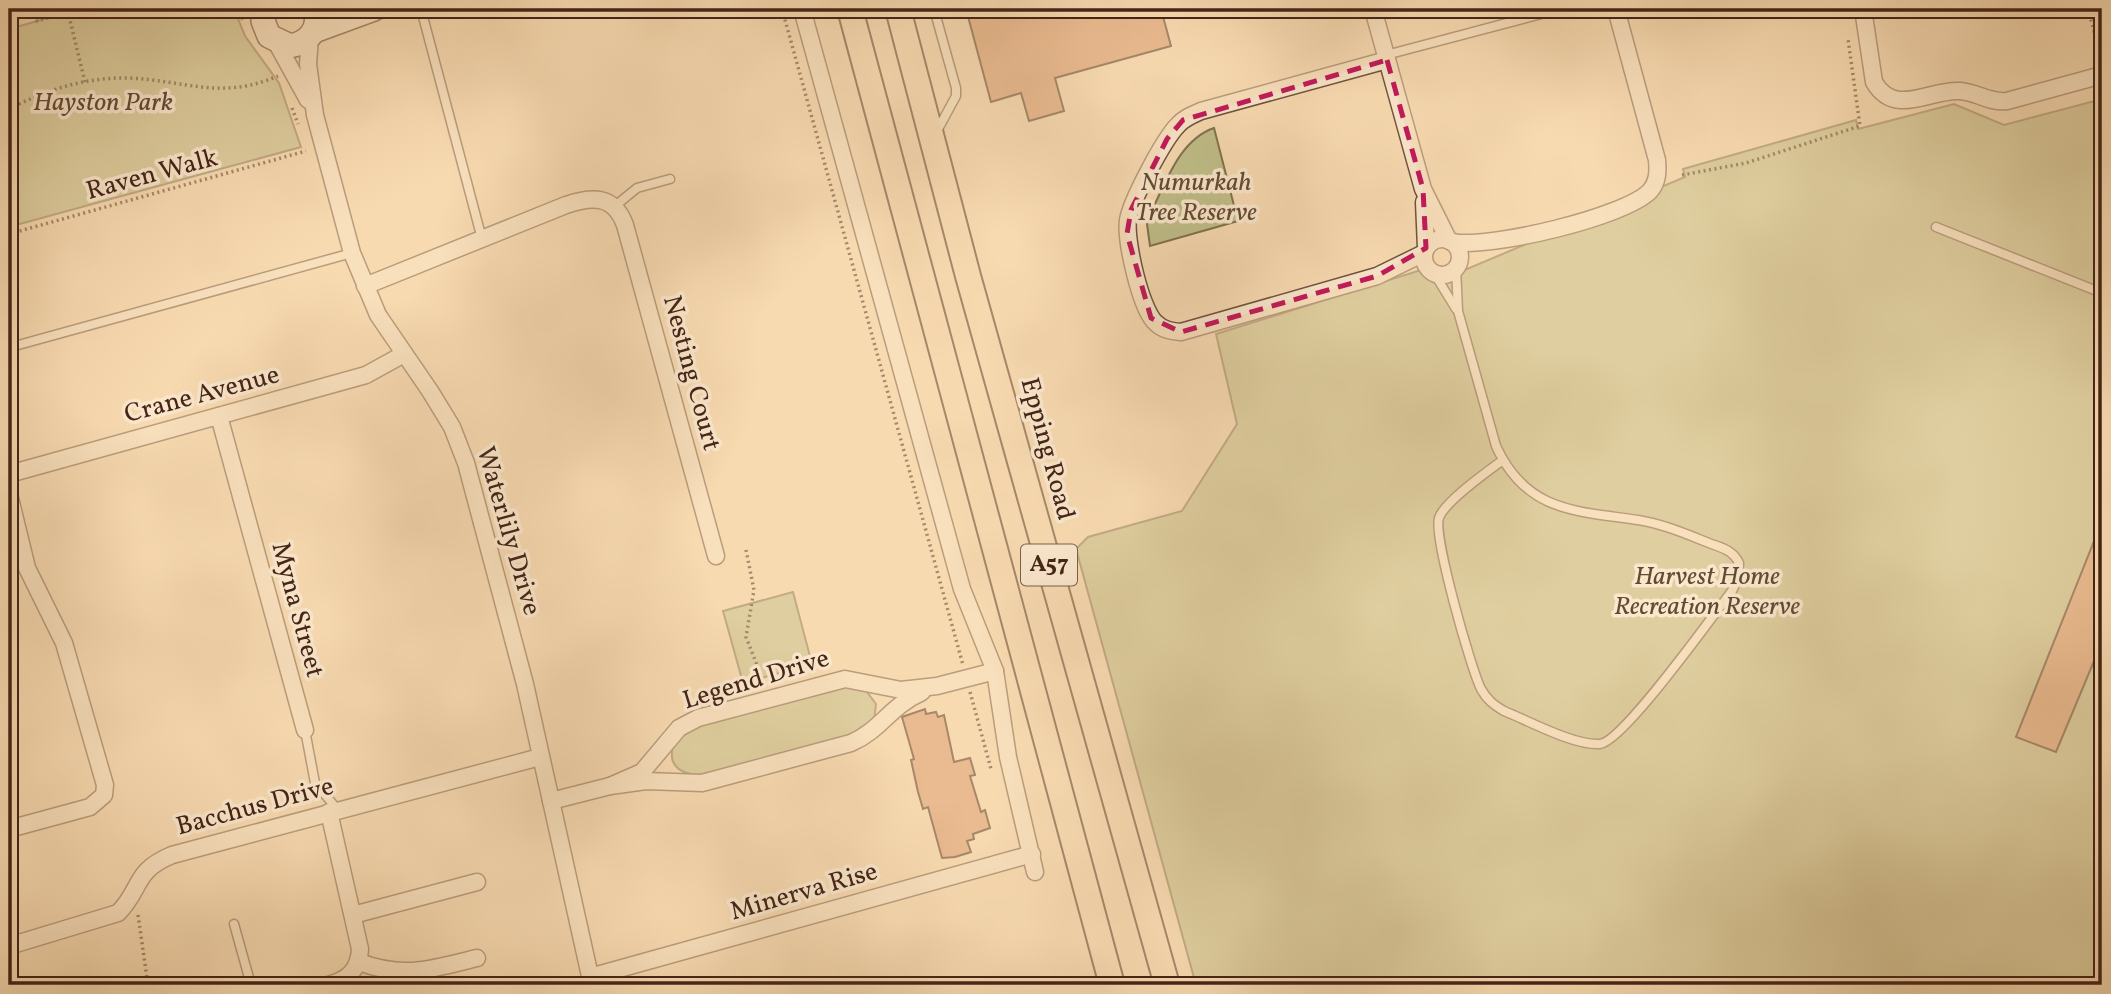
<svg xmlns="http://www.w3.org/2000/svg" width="2111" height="994" font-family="Vollkorn,serif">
<rect width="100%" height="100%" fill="#f8dab1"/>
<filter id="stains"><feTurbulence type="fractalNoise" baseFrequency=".00286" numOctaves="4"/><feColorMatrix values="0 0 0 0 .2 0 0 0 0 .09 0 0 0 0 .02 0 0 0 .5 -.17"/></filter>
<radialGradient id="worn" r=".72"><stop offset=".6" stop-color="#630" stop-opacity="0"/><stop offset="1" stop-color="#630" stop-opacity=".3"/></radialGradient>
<!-- green -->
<g fill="#c0be89" stroke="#827150" stroke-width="2">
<polygon points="80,9 234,9 245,36 279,83 301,147 9,227 9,29"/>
<polygon points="2102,99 2102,985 1196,985 1076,549 1088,537 1182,511 1237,424 1216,334 1424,269 1436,278 1467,269 1685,177 1683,169 1856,120 1858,129 1954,104 2004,125"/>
<path d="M 1214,128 L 1238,221 L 1150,246 L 1147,224 L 1150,214 C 1166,183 1179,140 1214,128 Z"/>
<polygon points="793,592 812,664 743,683 723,611"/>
<path d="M 841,686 L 864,688 L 876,704 L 874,721 L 856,734 L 707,775 C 685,776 665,769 674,743 L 695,727 Z"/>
</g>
<!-- building -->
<g fill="#da9469" stroke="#442417" stroke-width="2">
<polygon points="966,9 1161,9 1171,46 1055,78 1064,111 1029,121 1021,93 991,102"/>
<polygon points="2102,521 2102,642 2056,752 2016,737"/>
<polygon points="925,709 926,714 936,712 938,717 944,715 954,762 970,758 975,775 970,776 981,812 985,810 990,828 973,834 974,839 967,841 971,852 955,857 942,858 928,807 923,809 918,792 911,760 914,759 902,717"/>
</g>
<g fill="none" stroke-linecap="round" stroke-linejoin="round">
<!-- lane casing -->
<g stroke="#71523e" stroke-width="11">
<g id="lane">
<polyline points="421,9 482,239"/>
<polyline points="934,9 956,88 956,96 937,131"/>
<polyline points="1386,55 1560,9"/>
<polyline points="615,206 637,188 670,179"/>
<polyline points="1936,227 2102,293"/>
<path d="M 1456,268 L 1458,311 L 1496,446 C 1526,512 1576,511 1638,520 C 1663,524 1686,534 1709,543 C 1722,548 1733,550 1739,563 L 1738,578 L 1732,591 C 1713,615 1623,742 1600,744 C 1575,746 1529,721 1504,711 C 1494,705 1487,700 1481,689 C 1471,669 1433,536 1439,518 C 1444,502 1488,471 1503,460"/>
<polyline points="1434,273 1456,309"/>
<polyline points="9,344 12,358 9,369"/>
<polyline points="11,347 352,253"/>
<polyline points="305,730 315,783 338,810"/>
<polyline points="234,924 251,985"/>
</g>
</g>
<!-- street casing -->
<g stroke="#71523e" stroke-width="19">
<g id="street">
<polyline points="802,9 962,589 995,671 1008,757 1035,872"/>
<polyline points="1373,9 1423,189 1449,241"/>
<path d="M 1863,9 L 1874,82 C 1895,118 1929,89 1960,91 C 1977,92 1989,103 2007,101 L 2102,75"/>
<polyline points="310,37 308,64 315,115 352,253 378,315 430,391 452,427 466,463 525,684 592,985"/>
<polyline points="276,42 308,100"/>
<path d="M 1387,60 L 1201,111 C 1192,115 1184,118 1178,125 C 1164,139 1131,201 1128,220 C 1125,240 1141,311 1156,323 C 1163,330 1171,331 1181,332 L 1377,276 L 1424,253"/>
<polyline points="1424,202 1426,248"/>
<circle cx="1442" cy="257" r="18"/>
<path d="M 1453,242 C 1489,249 1625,217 1650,191 C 1658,182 1658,171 1657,160 L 1616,9"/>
<path d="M 365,286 L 566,205 C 593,196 614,195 625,225 L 716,556"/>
<polyline points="219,416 305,730"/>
<polyline points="9,474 366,375 404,354"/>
<polyline points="9,494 27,568 64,643 105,785 104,795 90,807 9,829"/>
<polyline points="610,786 642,772 679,728 698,718 845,679 901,690 937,686 995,671"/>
<path d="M 551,801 L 610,786 L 646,781 L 702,783 L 851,743 C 881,730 889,707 922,692"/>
<polyline points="353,915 477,882"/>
<path d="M 9,946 L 118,913 C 142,889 133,871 172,855 L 540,757"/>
<path d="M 359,962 C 405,979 432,969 477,958"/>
<polyline points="590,977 1032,854"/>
<path d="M 328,985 C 348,980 359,970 360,949 L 329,812"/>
</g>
</g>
<!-- secondary casing -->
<g stroke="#442417" stroke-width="26">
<g id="secondary">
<path d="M 265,9 L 263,21 L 269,36 L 290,46 C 309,43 321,28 315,9"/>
<polyline points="314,31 374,9"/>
</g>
</g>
<!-- primary casing -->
<g stroke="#442417" stroke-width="28">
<g id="primary">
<polyline points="850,9 1112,985"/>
<polyline points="898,9 968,276 1167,985"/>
</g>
</g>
<!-- path -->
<g stroke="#442417" stroke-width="3.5" stroke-dasharray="2 3.5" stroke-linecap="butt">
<polyline points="34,9 37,21 68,12"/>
<polyline points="80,9 68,12 85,82"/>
<polyline points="238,9 242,20"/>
<polyline points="782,9 963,665"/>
<polyline points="2088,9 2102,61"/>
<polyline points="292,108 298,124"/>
<path d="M 9,109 C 46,90 86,77 128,78 C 185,80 220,101 278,76"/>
<polyline points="1682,175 1746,163 1860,126 1848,39"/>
<polyline points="9,234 306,151"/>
<polyline points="746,550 754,590 746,637 764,683"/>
<polyline points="970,692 991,769"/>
<polyline points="138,915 148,985"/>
</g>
<!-- lane -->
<use href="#lane" stroke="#fae7cc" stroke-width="8"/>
<!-- street -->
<use href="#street" stroke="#fae7cc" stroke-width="16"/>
<!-- secondary -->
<use href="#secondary" stroke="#fae7cc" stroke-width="23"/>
<!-- primary -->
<use href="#primary" stroke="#f8dab1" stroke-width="24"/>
</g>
<!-- marked area -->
<path d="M0 0H2111V994H0ZM 1387,60 L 1423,189 L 1426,248 L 1377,276 L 1181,332 L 1151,318 L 1127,234 L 1131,210 L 1167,139 L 1183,120 Z" fill="#f8dab1" fill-opacity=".55" fill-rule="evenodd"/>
<path fill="none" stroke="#c2185b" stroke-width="5" stroke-dasharray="14 9" stroke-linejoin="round" d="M 1387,60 L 1423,189 L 1426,248 L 1377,276 L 1181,332 L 1151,318 L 1127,234 L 1131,210 L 1167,139 L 1183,120 Z"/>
<g text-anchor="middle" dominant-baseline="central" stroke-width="7" stroke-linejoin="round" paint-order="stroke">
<!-- shield labels -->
<rect fill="#fae7cc" stroke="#7b5e4d" stroke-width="2" x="1021" y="544.5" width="56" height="41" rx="5"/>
<g font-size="24" font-weight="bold" fill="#442417">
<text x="1049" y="565">A57</text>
</g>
<!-- park labels -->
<g font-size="26" font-style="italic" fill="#634a34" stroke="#fae7cc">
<text x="103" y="103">Hayston Park</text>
<text x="1196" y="183">Numurkah<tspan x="1196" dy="30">Tree Reserve</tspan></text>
<text x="1707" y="577">Harvest Home<tspan x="1707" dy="30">Recreation Reserve</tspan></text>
</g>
<!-- street labels -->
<g font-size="26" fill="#442417" stroke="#fae7cc">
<text transform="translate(152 175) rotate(-15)">Raven Walk</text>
<text transform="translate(691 373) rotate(75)">Nesting Court</text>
<text transform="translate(202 395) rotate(-15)">Crane Avenue</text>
<text transform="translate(1047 449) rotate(75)">Epping Road</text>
<text transform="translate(508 531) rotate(74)">Waterlily Drive</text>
<text transform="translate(297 610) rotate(75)">Myna Street</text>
<text transform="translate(756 680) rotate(-17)">Legend Drive</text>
<text transform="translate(255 807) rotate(-15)">Bacchus Drive</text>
<text transform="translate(804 892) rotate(-16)">Minerva Rise</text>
</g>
</g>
<!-- margin -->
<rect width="2111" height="994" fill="none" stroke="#f8dab1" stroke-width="35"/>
<rect x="10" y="10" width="2090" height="973" fill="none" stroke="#442417" stroke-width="3.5"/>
<rect x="18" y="18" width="2076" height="959" fill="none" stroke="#442417" stroke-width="2"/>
<rect width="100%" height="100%" filter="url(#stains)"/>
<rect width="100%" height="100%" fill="url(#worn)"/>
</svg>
